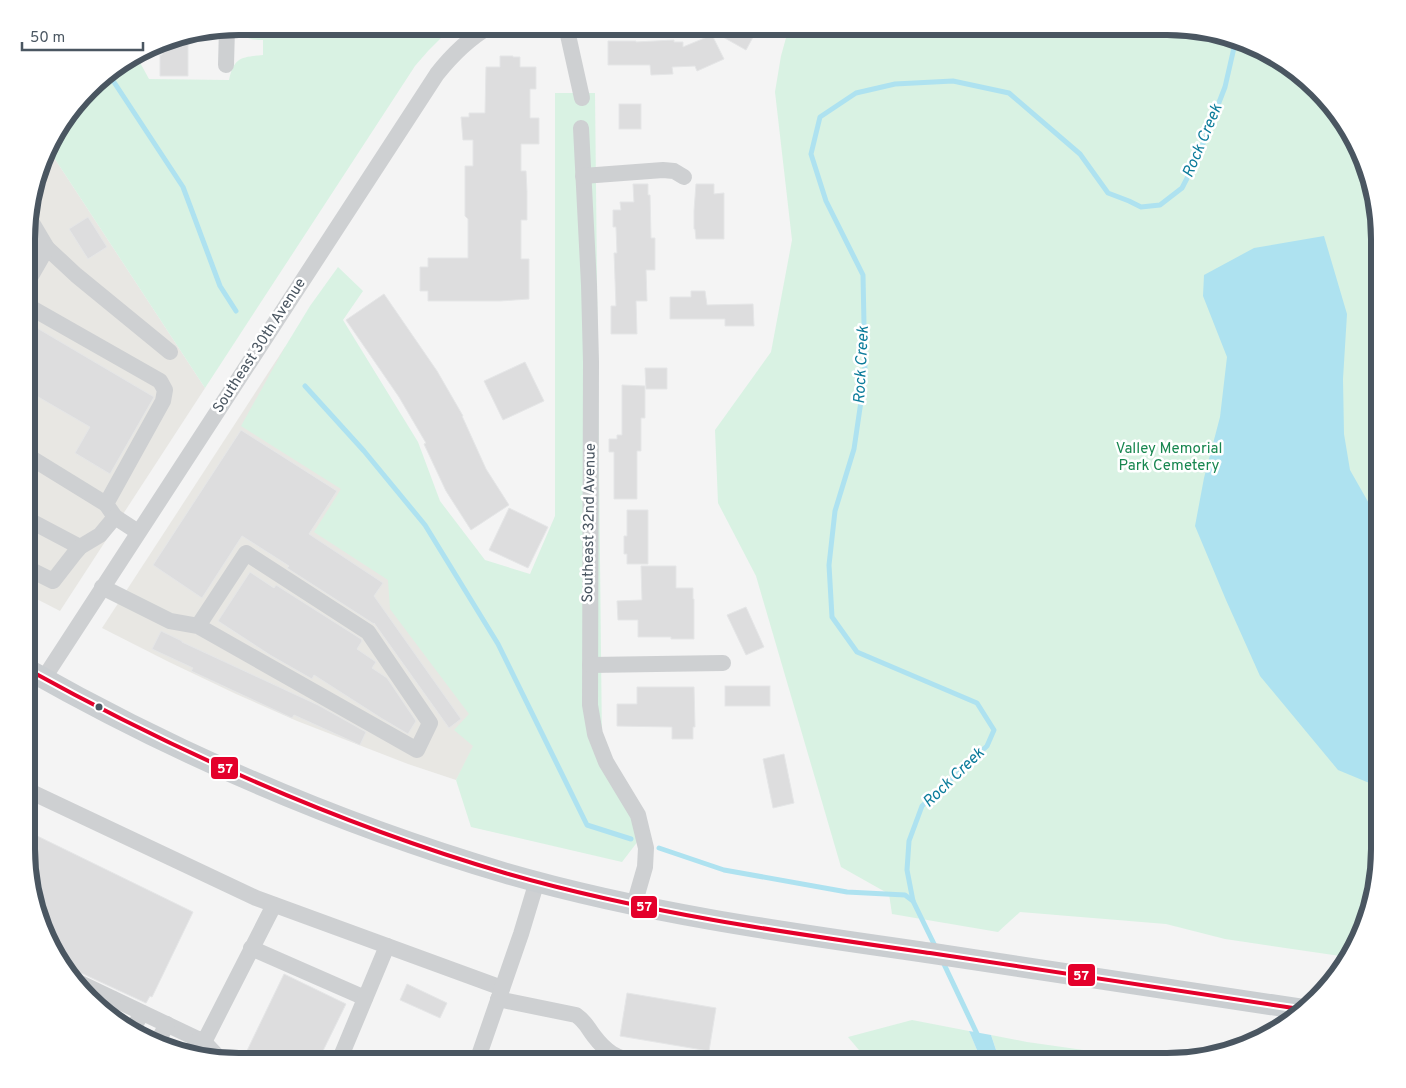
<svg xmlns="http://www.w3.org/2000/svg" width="1406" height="1088" font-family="Overpass,sans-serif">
<rect width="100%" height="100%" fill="#f4f4f4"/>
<!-- commercial -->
<g fill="#e8e7e3">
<polygon points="49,150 205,388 60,611 27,594 28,211"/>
<polygon points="285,347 500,708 456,780 408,764 297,721 236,694 169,662 102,628"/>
</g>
<!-- green -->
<g fill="#d9f2e3">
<path d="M 307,26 L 453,26 L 428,51 L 415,66 L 205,388 L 49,150 L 55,133 L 99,79 L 137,57 L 149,79 L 229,80 C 234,57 241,57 263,55 L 263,40 C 253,40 245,39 238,31 L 306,32 Z"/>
<polygon points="789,27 1181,27 1248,42 1308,79 1358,145 1380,238 1379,864 1363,931 1347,957 1225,939 1166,924 1020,912 998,932 892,914 889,894 841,867 756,576 718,503 715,430 771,352 792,240 775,92 781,56"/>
<polygon points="555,93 595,93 602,745 645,832 622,862 471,827 456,780 473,746 454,730 469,714 390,609 388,580 314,532 341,489 241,426 285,347 310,306 338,267 363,291 343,320 418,442 440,501 485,560 530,574 555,516"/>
<polygon points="912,1020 969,1031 982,1062 869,1062 848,1037"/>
<polygon points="991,1035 1027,1042 1168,1062 987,1062 999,1059"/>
</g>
<!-- water -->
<g fill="#aee2f0">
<polygon points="1324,236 1347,314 1343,379 1344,434 1350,470 1371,507 1380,515 1379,787 1338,770 1260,676 1226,600 1195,526 1204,478 1220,417 1227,357 1203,296 1204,275 1254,248"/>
<polygon points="969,1031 991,1035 1000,1062 982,1062"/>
</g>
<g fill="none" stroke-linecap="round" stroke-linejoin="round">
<!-- stream -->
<g stroke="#aee2f0" stroke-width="5">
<polyline points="108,73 183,187 220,286 236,311"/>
<polyline points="305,386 364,451 425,525 498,644 587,825 631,839"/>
<polyline points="659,848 724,870 847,892 905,895 913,901"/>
<polyline points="936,948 913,901 907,870 909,841 922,806 987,746 994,730 977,703 857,652 832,617 829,565 835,511 854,449 865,374 863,275 826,201 811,154 820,117 856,93 895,84 953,81 1009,93 1080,154 1108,193 1129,201 1141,207 1160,205 1182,188 1197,159 1225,87 1236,39"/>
<polyline points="942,960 979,1038"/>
</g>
</g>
<!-- building -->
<g fill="#ddddde" stroke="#e5e6e7">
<polygon points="729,26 759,26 746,50 723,37"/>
<polygon points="188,35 188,76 160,76 160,55 162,55 162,42 170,38"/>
<polygon points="712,35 724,59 697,71 695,66 672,67 673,74 651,75 650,65 608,65 608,41 636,41 636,42 674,40 674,42 683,42 683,47"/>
<polygon points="500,56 513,56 513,57 520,57 520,67 536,67 536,89 530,89 530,118 539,118 539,144 521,144 521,171 526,171 527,192 527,220 521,220 521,259 529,259 529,299 500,301 428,301 428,291 420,291 420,267 428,267 428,258 468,258 468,219 465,216 465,166 473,166 473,140 463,140 461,117 469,117 469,113 485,113 486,67 500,67"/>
<rect x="619" y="104" width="22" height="25"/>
<polygon points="633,184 648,184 648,195 650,195 651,238 655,238 655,270 646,270 647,301 636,301 637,334 611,334 611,306 616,306 614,253 617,253 616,227 613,227 613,210 621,210 620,202 634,202"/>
<polygon points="696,184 714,184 714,194 724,193 724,239 696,239 695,229 694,229 694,211"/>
<polygon points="88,217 107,247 88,259 69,229"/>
<polygon points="691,291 705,291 707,305 753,304 754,326 725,326 725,319 670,319 670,297 691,297"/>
<polygon points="384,294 437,371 463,416 462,416 486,469 509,505 471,530 446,491 424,444 426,443 399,397 346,320"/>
<polygon points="37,328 154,397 110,474 75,453 90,427 28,391 28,344"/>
<polygon points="525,362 544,401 503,420 484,381"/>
<polygon points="645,368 667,368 667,389 646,389"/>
<polygon points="622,385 645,386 645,418 641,418 641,451 637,451 637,499 614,499 614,452 609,452 609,439 617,439 617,435 622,435"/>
<polygon points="241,430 337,491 309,534 383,583 374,596 461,719 449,728 374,623 374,624 287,568 289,566 242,536 202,598 153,565"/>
<polygon points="509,508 548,527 528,568 489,550"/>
<polygon points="627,510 648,510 648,564 627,564 627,554 624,554 624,536 627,536"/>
<polygon points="641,566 676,566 676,588 693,588 693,599 694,599 694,639 671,639 671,637 638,637 638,620 618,620 617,601 642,600"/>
<polygon points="250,572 274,588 276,585 361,639 362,641 357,649 376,662 372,668 387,678 416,721 408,734 381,718 314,675 312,679 270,655 218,621"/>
<polygon points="746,607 764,647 746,655 727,615"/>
<polygon points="161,631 182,641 182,642 318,705 366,732 360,745 294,715 292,718 191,671 193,668 152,649"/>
<rect x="725" y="686" width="45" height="20"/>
<polygon points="637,687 694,687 695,727 693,727 693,739 672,739 672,727 617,726 617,704 637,704"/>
<polygon points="784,754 794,803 773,808 763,759"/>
<polygon points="27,831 193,912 152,997 150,996 146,1003 66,966 48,944 27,864"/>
<polygon points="284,974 346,1004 318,1061 242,1061"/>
<polygon points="407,984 447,1003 440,1018 400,1000"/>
<polygon points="627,993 716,1008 709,1051 620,1036"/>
</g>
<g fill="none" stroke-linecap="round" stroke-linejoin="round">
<!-- minor -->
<g stroke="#ced0d2" stroke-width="16">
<polyline points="566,26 582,98"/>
<polyline points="226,65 227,28"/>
<polyline points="581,128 589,285 591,362 590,705 595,734 606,762 638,815 646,848 645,867 634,905"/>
<polyline points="583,176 663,170 674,171 684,177"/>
<polyline points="28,216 47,248 76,275 170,352"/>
<polyline points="28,281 47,248"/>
<polyline points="28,306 160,381 165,390 163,401 106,504 115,517 138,532"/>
<polyline points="28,456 106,504"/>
<polyline points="27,519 80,547"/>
<polyline points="27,568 53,581 74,554 80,547 100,535 115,517"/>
<polyline points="102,587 170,621 198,626 246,553 368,632 430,723 417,750 198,626"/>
<polyline points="590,665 723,663"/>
<path d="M 44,678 L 437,74 C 452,55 468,39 490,26"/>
<polyline points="27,790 256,898 502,988"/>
<polyline points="251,948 365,998"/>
<polyline points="78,982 204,1042 221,1060"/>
<path d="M 498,999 L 576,1015 C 586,1022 587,1027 594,1036 C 606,1052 616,1058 636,1062"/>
<polyline points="105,1013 113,999"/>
<polyline points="132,1030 142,1013"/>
<polyline points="204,1042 274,905"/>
<polyline points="156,1045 167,1024"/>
<polyline points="190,1053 199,1039"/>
<polyline points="339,1061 387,946"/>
<polyline points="477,1061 521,934 537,881"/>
</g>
<!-- major -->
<path stroke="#caced1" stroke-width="21" d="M 27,669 C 177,754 339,824 505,873 C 643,913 788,933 930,953 C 1054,971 1177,990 1300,1009"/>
<!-- bus-1 casing -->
<g stroke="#fff" stroke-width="8">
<path id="bus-1" d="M 27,669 C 179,753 338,824 505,873 C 644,913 788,933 930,953 C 1054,971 1177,990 1300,1009"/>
</g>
<!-- bus-1 -->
<use href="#bus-1" stroke="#e4002b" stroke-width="4"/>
</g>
<!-- markers -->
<circle fill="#4a5661" stroke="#fff" stroke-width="2" cx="99" cy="707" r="4.5"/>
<g text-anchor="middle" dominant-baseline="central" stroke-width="5" stroke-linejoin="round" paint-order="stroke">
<!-- street labels -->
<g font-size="15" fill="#4a5661" stroke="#fff">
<text transform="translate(260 346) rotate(-57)">Southeast 30th Avenue</text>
<text transform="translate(590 523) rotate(-89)">Southeast 32nd Avenue</text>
</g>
<!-- park labels -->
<g font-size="15" fill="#17864f" stroke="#fff">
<text x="1169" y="449">Valley Memorial<tspan x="1169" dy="17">Park Cemetery</tspan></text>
</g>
<!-- water labels -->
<g font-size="16" font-style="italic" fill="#0c7c9b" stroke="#fff">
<text transform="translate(1203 141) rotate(-67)">Rock Creek</text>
<text transform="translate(862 365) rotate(-87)">Rock Creek</text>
<text transform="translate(954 778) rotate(-44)">Rock Creek</text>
</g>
</g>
<!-- crop -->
<path d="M0 0H1406V1088H0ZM239 35H1167A204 204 0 0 1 1371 239V849A204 204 0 0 1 1167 1053H239A204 204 0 0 1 35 849V239A204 204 0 0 1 239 35Z" fill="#fff" fill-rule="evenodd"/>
<path fill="none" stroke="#4a5661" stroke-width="6" d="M239 35H1167A204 204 0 0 1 1371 239V849A204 204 0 0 1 1167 1053H239A204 204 0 0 1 35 849V239A204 204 0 0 1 239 35Z"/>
<g stroke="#fff" stroke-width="2">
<rect x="210" y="756" width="29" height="24" rx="5" fill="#e4002b"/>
<rect x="630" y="895" width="28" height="24" rx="5" fill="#e4002b"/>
<rect x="1067" y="963" width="29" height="24" rx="5" fill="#e4002b"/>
</g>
<g font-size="14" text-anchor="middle" font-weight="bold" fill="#fff">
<text x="225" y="773">57</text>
<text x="644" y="911">57</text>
<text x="1081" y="980">57</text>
</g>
<!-- scale -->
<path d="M22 42v8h121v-8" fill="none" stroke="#4a5661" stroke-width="2.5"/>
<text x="30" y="42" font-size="15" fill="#4a5661" stroke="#ffffff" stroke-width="4" paint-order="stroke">50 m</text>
</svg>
